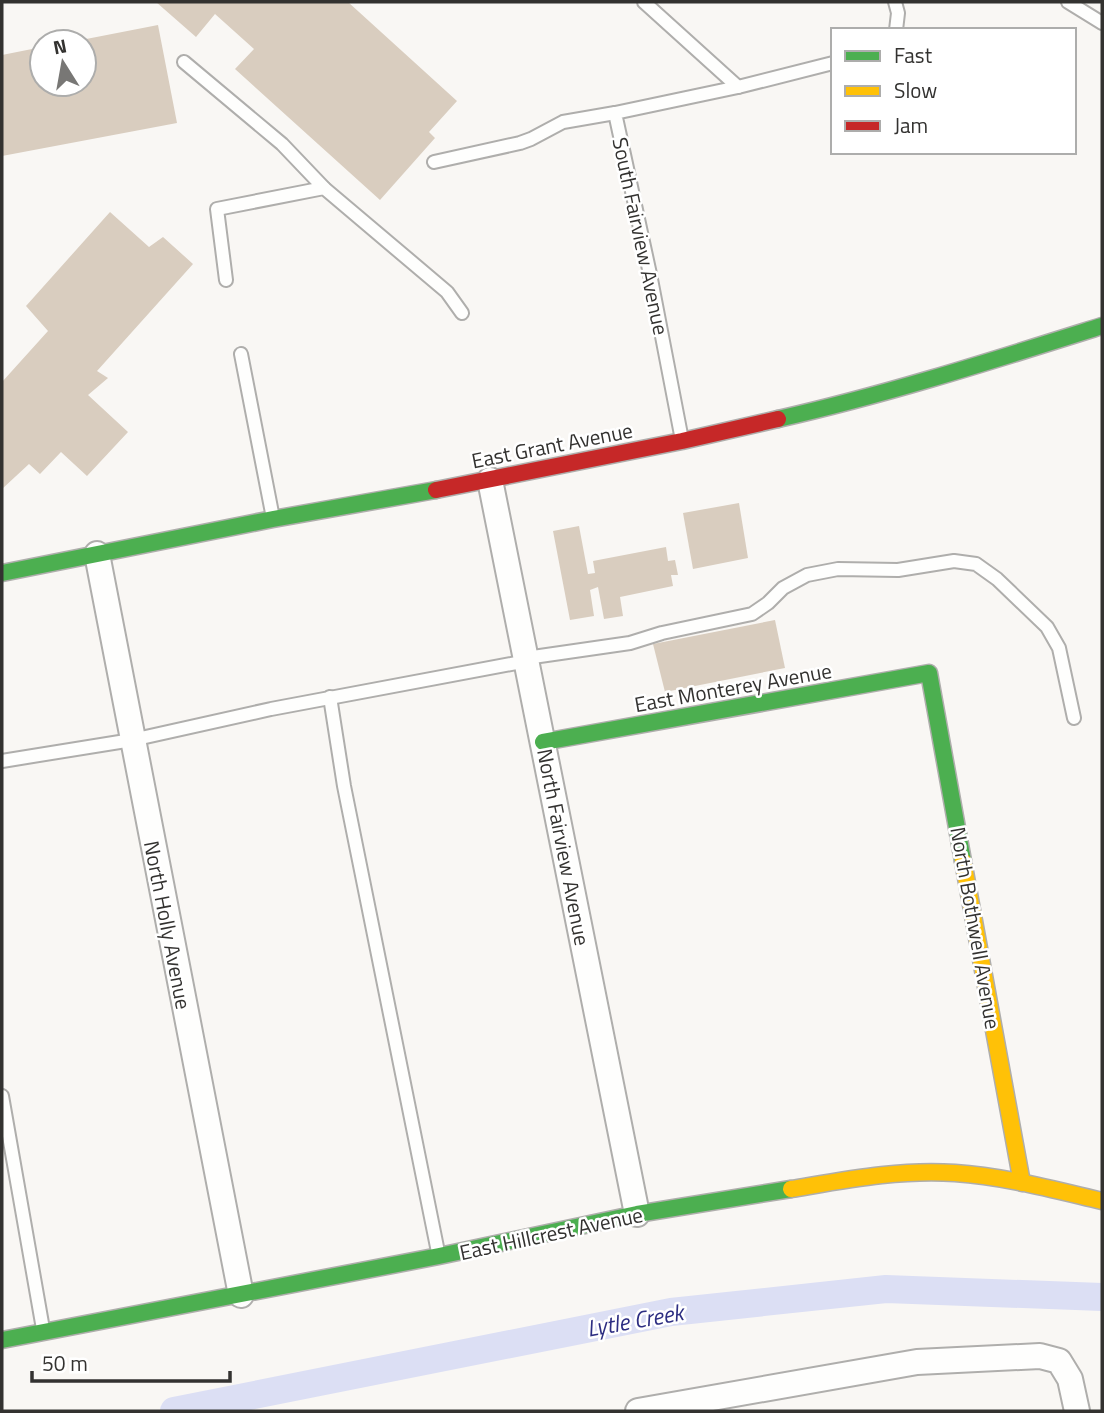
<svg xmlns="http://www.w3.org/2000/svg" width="1104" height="1413" font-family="'Titillium Web',sans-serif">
<rect width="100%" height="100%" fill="#f9f7f4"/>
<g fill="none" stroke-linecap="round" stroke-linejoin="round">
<!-- canal -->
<polyline stroke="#dcdff4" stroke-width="28" points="174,1411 671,1312 886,1289 1102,1297"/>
</g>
<!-- building -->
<g fill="#d9cdbf">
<polygon points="156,2 348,2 457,101 429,132 435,138 380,200 235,69 254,49 215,14 196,37"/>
<polygon points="158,25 177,123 2,156 2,55 42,47 42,84 84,84 84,42 76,42 76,41"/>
<polygon points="110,212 149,247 163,237 193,264 97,371 108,378 88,395 128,432 87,476 61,452 40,474 29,464 2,489 2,382 48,331 26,306"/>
<polygon points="739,503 748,558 693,569 683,513"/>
<polygon points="579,526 588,574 595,573 593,561 666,547 668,561 675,560 678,575 671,575 673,586 620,597 623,616 604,619 598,587 590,590 594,616 570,620 553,531"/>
<polygon points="775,620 785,668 665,692 653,644"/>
</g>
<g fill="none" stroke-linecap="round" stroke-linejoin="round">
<!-- lane casing -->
<g stroke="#afaeac" stroke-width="16">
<g id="lane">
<polyline points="644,2 738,87"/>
<polyline points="895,2 898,13 896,30"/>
<polyline points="1068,2 1102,23"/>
<polyline points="184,62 282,144 324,188"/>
<polyline points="434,162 520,143 531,139 563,122 615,113"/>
<polyline points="226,280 217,209 324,188 447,292 462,313"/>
<polyline points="241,354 273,518"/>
<polyline points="682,440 650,274 615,113 738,87 833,63"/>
<polyline points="526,658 630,643 662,633 752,614 768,603 783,588 807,575 838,569 898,570 954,561 976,564 997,579 1047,627 1059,648 1074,718"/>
<polyline points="330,697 344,786 438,1252"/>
<polyline points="2,761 132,740 271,709 527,661"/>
<polyline points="2,1096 43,1329"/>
</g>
</g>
<!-- street casing -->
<g stroke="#afaeac" stroke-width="28">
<g id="street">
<polyline points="490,480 637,1214"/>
<polyline points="97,554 241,1295"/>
<polyline points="638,1411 917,1362 1040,1356 1059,1361 1070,1379 1077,1411"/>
</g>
</g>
<!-- fast casing -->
<g stroke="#afaeac" stroke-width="19">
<g id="fast">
<path d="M 778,419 C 888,394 994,360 1102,326"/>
<polyline points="2,573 273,519 436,490"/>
<polyline points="543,742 929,673 963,861"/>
<polyline points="2,1340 439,1256 637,1214 791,1189"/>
</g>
</g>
<!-- slow casing -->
<g stroke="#afaeac" stroke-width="19">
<g id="slow">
<polyline points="963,861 1022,1183"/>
<path d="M 791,1189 C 845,1180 900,1169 955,1173 C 1003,1176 1055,1190 1102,1201"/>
</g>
</g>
<!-- jam casing -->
<g stroke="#afaeac" stroke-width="19">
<polyline id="jam" points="436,490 682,441 778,419"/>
</g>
<!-- lane -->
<use href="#lane" stroke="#fefefd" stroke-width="12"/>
<!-- street -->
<use href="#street" stroke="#fefefd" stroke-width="24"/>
<!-- fast -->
<use href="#fast" stroke="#4caf50" stroke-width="16"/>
<!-- slow -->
<use href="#slow" stroke="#ffc107" stroke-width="16"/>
<!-- jam -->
<use href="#jam" stroke="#c62828" stroke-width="16"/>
</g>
<g text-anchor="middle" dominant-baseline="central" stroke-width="5" stroke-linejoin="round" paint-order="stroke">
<!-- street labels -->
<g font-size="21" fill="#333230" stroke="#fff">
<text transform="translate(641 236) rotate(78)">South Fairview Avenue</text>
<text transform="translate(552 445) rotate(-11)">East Grant Avenue</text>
<text transform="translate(733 687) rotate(-10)">East Monterey Avenue</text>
<text transform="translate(564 847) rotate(79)">North Fairview Avenue</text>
<text transform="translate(168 925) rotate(79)">North Holly Avenue</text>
<text transform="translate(976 928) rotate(80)">North Bothwell Avenue</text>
<text transform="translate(551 1233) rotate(-12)">East Hillcrest Avenue</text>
</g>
<!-- water labels -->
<g font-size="23" font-style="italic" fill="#2d2e82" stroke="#fff">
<text transform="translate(635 1320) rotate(-10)">Lytle Creek</text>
</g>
</g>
<!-- border -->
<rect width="1104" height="1413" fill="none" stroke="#333230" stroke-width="7"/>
<!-- legend -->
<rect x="831" y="28" width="245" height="126" fill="#ffffff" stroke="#adadac" stroke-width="2"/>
<rect x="845" y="51" width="35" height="10" fill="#4caf50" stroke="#adadac" stroke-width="2"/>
<text x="894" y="63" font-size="21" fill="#333230">Fast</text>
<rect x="845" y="86" width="35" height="10" fill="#ffc107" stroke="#adadac" stroke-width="2"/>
<text x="894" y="98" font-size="21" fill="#333230">Slow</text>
<rect x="845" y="121" width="35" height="10" fill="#c62828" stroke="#adadac" stroke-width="2"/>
<text x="894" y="133" font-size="21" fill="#333230">Jam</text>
<!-- north arrow -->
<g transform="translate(63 63) rotate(349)"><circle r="33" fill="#ffffff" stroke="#adadac" stroke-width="2"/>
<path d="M0-5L12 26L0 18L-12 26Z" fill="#787775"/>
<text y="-10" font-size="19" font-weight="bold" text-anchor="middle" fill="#333230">N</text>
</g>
<!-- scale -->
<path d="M32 1371v10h198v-10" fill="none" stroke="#333230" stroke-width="3.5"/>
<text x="42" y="1371" font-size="21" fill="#333230" stroke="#ffffff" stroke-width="5" paint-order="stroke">50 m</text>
</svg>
